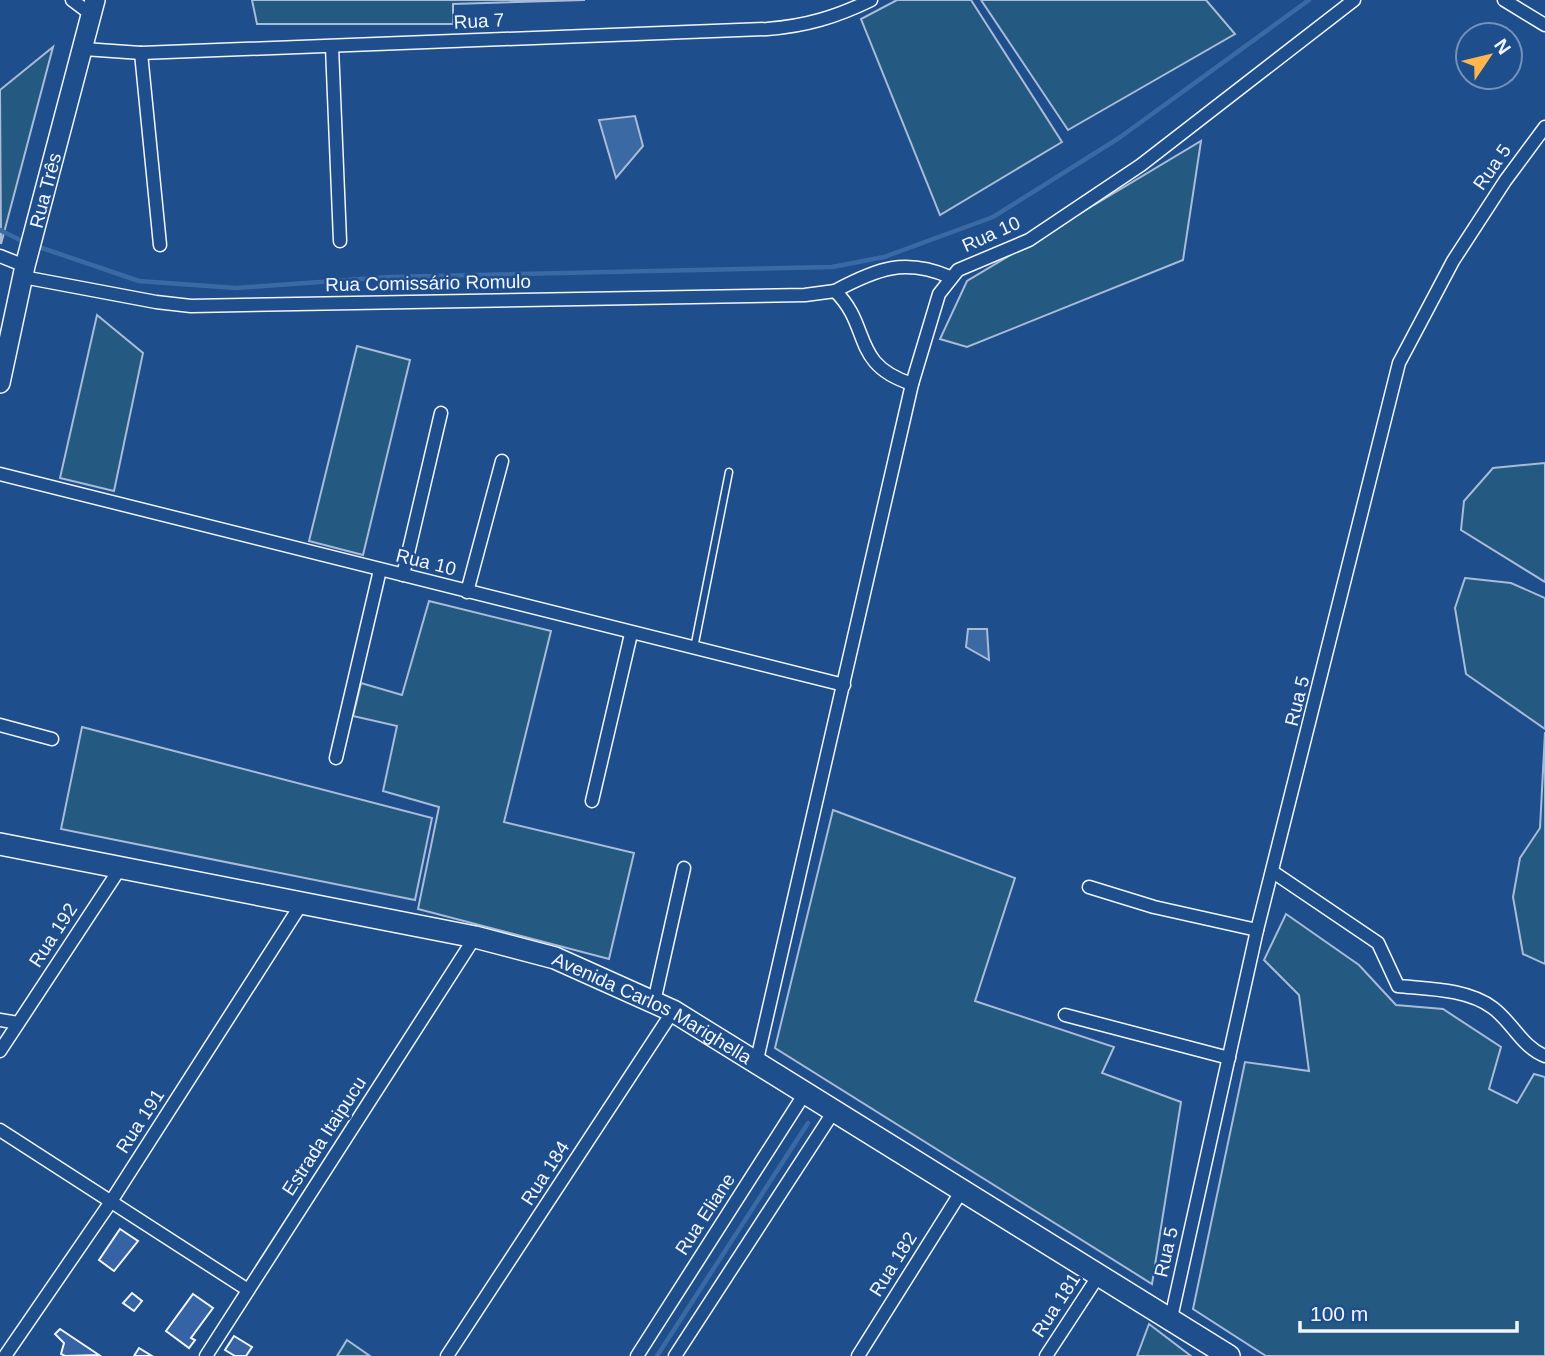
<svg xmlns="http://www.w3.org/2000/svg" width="1545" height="1356" font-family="Helvetica,sans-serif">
<rect width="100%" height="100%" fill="#1f4e8c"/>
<!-- green -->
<g fill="#245a82" stroke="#a8bbd7" stroke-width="2">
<polygon points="252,0 585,0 453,4 453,24 257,24"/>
<polygon points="897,0 971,0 1062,142 940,215 861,19"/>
<polygon points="981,0 1206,0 1235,34 1068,130"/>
<polygon points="53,47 1,244 0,90"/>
<polygon points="1201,141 1183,260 967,347 940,339 967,281"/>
<polygon points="97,315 143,353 114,491 60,478"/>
<polygon points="357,346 410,360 363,555 309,541"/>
<polygon points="1545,463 1545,582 1461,530 1464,501 1493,468"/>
<polygon points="1465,578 1511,583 1545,598 1545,729 1466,674 1455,608"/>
<polygon points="429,601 551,631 504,822 634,853 609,959 418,909 439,807 383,791 397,726 353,716 361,683 402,695"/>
<polygon points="82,727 432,818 415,900 61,829"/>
<polygon points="1545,732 1545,964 1523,954 1513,897 1520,858 1540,828"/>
<polygon points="833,810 1015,878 975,1001 1114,1047 1102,1073 1181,1102 1152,1284 775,1048"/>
<polygon points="1286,914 1359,965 1396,1005 1443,1009 1501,1047 1489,1089 1517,1103 1534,1074 1545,1077 1545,1356 1266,1356 1193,1309 1245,1062 1309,1071 1299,995 1264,960"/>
<polygon points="1149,1324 1191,1356 1137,1356"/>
<polygon points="347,1340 370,1356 337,1356"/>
</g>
<!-- water -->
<g fill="#3b69a3" stroke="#a8bbd7" stroke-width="2">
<polygon points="635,116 643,146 616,178 599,120"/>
<polygon points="968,629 987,629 989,660 966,647"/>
</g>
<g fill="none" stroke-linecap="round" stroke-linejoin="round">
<!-- stream -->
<g stroke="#3b69a3" stroke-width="4.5">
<polyline points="0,230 24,242"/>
<polyline points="36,246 139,281 236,288 389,277 832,267 884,257 993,217 1119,138 1309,0"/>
<polyline points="657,1356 808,1123"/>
</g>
</g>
<!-- building -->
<g fill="#3563a3" stroke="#f2f6ff" stroke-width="2">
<polygon points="120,1229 138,1241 114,1271 99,1260"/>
<polygon points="132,1293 142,1301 134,1311 123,1303"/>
<polygon points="193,1294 213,1308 191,1338 195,1340 189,1348 166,1331"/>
<polygon points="60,1329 99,1355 65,1356 61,1354 64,1343 55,1334"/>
<polygon points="234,1336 252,1347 246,1356 235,1356 225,1350"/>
<polygon points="139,1348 152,1356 134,1356"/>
</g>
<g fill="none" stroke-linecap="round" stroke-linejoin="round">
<!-- lane casing -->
<g stroke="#f2f6ff" stroke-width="9">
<polyline id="lane" points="694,648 729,472"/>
</g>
<!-- street casing -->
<g stroke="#f2f6ff" stroke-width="15">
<g id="street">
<polyline points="72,0 92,15"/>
<polyline points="1504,0 1545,25"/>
<polyline points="332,47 340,241"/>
<path d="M 84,49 L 141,53 L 767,29 C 806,26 836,17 871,0"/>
<polyline points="141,53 160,245"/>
<polyline points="0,256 25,266"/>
<path d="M 23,277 L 156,302 L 191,306 L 805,295 L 835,291 C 872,327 850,364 912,384"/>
<path d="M 835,291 C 878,268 905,258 950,277"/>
<polyline points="0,474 844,685"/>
<polyline points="403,575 441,413"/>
<polyline points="467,592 502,461"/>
<polyline points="0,725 52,739"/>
<polyline points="336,758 380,570"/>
<polyline points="592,801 631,634"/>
<path d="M 1273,872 L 1378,943 L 1398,986 C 1429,989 1468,989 1493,1008 C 1513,1023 1522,1047 1545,1056"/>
<polyline points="1089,887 1154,907 1257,930"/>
<polyline points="654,1002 684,868"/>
<polyline points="1065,1015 1229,1058"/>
<polyline points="0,1020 18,1023"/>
<polyline points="0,1051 121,867"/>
<polyline points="756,1064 912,384 939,294 958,270 1029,240 1141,165 1354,0"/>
<polyline points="0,1130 248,1290"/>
<polyline points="1171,1318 1257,930 1399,363 1453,261 1505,181 1545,127"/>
<polyline points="5,1356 110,1203 302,903"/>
<polyline points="206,1356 475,937"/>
<polyline points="447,1356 673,1011"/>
<polyline points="637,1356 805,1093"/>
<polyline points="675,1356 834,1111"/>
<polyline points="858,1356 961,1192"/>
<polyline points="1046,1356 1099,1275"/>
</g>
</g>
<!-- secondary casing -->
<g stroke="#f2f6ff" stroke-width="22">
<g id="secondary">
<path id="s1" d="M 0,383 L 25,266 L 95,0"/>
</g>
</g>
<!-- primary casing -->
<g stroke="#f2f6ff" stroke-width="24">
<g id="primary">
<path id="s2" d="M 0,844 L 475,937 L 555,958 L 673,1011 L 1229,1356"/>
</g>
</g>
<!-- lane -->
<use href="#lane" stroke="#1f4e8c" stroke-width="6"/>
<!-- street -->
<use href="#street" stroke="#1f4e8c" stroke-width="12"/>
<!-- secondary -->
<use href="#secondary" stroke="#1f4e8c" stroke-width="19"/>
<!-- primary -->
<use href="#primary" stroke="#1f4e8c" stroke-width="21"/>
</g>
<g text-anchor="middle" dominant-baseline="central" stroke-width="5" stroke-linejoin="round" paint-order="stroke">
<!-- street labels -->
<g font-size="19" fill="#f2f6ff" stroke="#1f4e8c">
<text transform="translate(479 21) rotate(-3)">Rua 7</text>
<text transform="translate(1492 167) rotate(-55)">Rua 5</text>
<text stroke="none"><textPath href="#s1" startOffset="198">Rua Três</textPath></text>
<text transform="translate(991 234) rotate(-24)">Rua 10</text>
<text transform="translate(428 283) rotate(-1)">Rua Comissário Romulo</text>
<text transform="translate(426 562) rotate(14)">Rua 10</text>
<text transform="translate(1297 701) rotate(-76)">Rua 5</text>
<text transform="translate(53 935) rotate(-57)">Rua 192</text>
<text stroke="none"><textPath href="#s2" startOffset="676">Avenida Carlos Marighella</textPath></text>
<text transform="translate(140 1121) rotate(-57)">Rua 191</text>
<text transform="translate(324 1136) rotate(-57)">Estrada Itaipucu</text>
<text transform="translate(545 1173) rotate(-57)">Rua 184</text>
<text transform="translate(705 1214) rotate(-57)">Rua Eliane</text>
<text transform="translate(1166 1252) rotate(-77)">Rua 5</text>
<text transform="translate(893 1264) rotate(-58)">Rua 182</text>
<text transform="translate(1056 1305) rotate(-57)">Rua 181</text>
</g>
</g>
<!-- north arrow -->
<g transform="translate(1489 56) rotate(55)"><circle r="33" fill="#1f4e8c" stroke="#7391ba" stroke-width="2"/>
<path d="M0-5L12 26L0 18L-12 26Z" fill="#ffb74d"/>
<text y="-10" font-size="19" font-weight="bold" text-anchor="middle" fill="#f2f6ff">N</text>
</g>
<!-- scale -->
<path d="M1300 1321v10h217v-10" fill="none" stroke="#f2f6ff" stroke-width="3.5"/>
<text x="1310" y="1321" font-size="21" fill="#f2f6ff" stroke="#1f4e8c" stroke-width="5" paint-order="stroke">100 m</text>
</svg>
